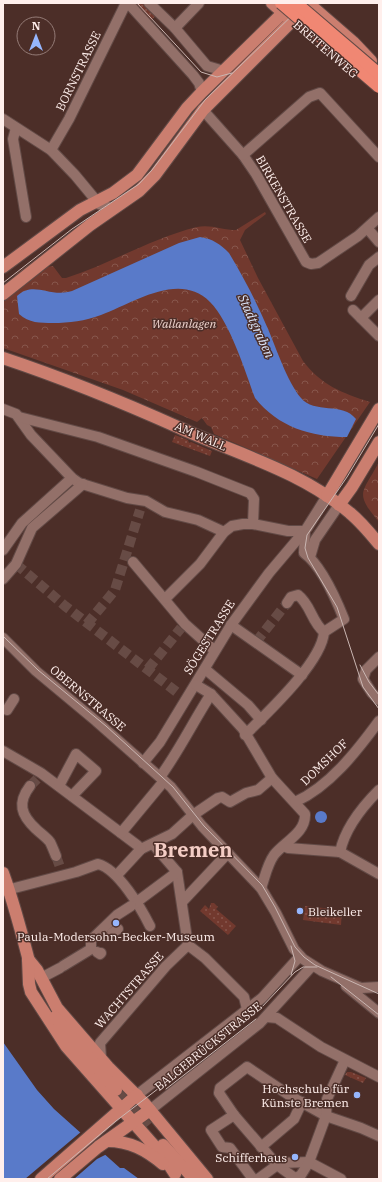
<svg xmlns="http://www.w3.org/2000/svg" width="382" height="1182" font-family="'IBM Plex Serif',serif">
<defs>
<pattern id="grass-dots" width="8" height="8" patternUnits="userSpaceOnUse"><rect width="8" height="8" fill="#72392e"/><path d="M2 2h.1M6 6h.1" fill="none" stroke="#87564c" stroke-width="1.8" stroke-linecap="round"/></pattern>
<pattern id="forest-crowns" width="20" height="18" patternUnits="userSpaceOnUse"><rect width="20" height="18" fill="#72392e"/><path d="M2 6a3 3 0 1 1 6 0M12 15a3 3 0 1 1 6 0" fill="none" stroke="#87564c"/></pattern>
</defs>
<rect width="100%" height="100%" fill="#4c2e28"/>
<!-- grass -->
<g fill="url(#grass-dots)">
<polygon points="131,3 145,3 158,14 150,21"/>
<polygon points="85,222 17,278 15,275"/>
<polygon points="175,435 188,440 189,443 191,442 212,451 210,456 172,442"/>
<polygon points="211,903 214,903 218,907 216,909 236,926 228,935 200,911 205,905 209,909"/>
<polygon points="305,906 342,910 341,925 303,920"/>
<polygon points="347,1072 351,1072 366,1078 363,1083 345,1075"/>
</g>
<!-- forest -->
<g fill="url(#forest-crowns)">
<path d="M 265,212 L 266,214 L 245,230 L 240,240 L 258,278 L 303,361 C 321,385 342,393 370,402 L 317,479 L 214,434 L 211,427 L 207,425 L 202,418 L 197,422 L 123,390 L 3,348 L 3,302 L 46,267 L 53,266 L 62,278 L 66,278 C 110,264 152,238 197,227 C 210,224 223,230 236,230 Z"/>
<path d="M 379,462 L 379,522 C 354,492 362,494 379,462 Z"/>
</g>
<!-- water -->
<g fill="#597ac9">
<path d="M 200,237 C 213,239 220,244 229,253 C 244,278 257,303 268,329 C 277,350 287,381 301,398 C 314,414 343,402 356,419 L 347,437 C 311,437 278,427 255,398 C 245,371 230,322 210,302 C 179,271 134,303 101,315 C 85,321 69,323 53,323 C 40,323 29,323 19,314 L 17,296 C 34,280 49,298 72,291 L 179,243 Z"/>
<circle cx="321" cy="817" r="6"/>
<polygon points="3,1042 37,1090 54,1109 120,1168 124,1168 139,1179 3,1179"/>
</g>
<!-- pier -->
<polygon fill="#4c2e28" points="82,1131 107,1154 97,1159 74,1179 25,1179"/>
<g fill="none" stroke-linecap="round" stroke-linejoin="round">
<!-- minor-tunnel -->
<g stroke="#674b45" stroke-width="10" stroke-dasharray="10 5" stroke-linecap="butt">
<polyline points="16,564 65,606 178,693"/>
<polyline points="87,624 115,590 140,510"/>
<polyline points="256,642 287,603"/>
<polyline points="148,669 181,628"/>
<polyline points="30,786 38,778"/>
<polyline points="56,856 61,870"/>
</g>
<!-- major-tunnel -->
<polyline stroke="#674b45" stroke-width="12" stroke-dasharray="12 6" stroke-linecap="butt" points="116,1090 149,1129"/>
<!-- minor casing -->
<g stroke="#624a46" stroke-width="12">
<g id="minor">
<polyline points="128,3 193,75 199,83 202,92"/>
<polyline points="149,3 175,28 207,66 224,71"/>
<polyline points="175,28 199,3"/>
<polyline points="203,110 243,155 256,174 306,262 311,264 318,263 358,236 379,217"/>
<polyline points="3,119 51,150 75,175 99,204 113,209"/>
<polyline points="16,128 13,139 26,217"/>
<polyline points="51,150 69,119 126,3"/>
<polyline points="243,155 309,97 320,93 379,157"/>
<polyline points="368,229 379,242"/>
<polyline points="351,296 369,265 379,257"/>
<polyline points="353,310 379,336"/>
<polyline points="361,318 379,300"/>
<polyline points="3,409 16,414 31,435 72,478 79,483 127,498 146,501 165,512 198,520 224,532"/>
<polyline points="19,417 98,437 197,472 250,493 254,499 253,524"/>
<path d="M 305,531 L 304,553 C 321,565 336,599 344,619 L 324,632"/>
<polyline points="3,550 22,523 72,478"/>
<polyline points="310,557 315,540 339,505"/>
<polyline points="133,562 185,624 214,650"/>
<polyline points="3,579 16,564 32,528 83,484"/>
<polyline points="165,599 200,564 224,532 232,526 243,524 253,524 288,531 305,531"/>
<path d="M 287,603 L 291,597 L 298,595 C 311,605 311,621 324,632"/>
<polyline points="231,625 302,675"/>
<polyline points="3,638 36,671 96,721 171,787 202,826 261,888 276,913 294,949 303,959 322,971 361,988 379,987"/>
<polyline points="379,657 366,670 363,679 372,693 379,700"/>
<polyline points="205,669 248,705 261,720"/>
<path d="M 211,694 L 243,729 L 272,778 L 305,814 C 306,833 284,842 274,855 C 267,865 265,877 261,888"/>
<polyline points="7,710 14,699"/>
<path d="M 245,735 C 267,713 322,662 324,632"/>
<polyline points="3,751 41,773 137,845 141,849"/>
<polyline points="143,763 160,742 231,625 269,573 307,528 327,496"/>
<path d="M 160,777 C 179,751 193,722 211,694 L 196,685"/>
<path d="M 30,786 C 17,803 21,815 36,829 C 40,833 46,837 50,842 C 52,846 54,851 56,856"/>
<polyline points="59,786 76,754 96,771 72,796"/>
<path d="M 295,802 C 329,787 357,751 379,721"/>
<polyline points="121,833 164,781"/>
<polyline points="153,844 177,872 188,945"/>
<polyline points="284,846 288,848 340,852 379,874"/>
<polyline points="141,849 172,834 193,815 218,798 222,797 230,802 246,793 258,790 272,778"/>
<path d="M 340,852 C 345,828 362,807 379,790"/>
<polyline points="117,875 141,849"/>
<path d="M 3,891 L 76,872 L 98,864 C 118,869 141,908 150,926"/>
<polyline points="182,902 228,853"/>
<polyline points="134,904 177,872"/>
<polyline points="112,933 118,929"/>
<polyline points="188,945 205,958 244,997 247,1009"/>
<polyline points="97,952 100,954 101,953"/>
<polyline points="63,966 91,949 91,940 117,915 131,906"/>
<polyline points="41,978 60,968"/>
<polyline points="346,986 379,1013"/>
<polyline points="267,1017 277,1018 321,1047 379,1077"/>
<polyline points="101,1058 100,1043 166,966 188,945"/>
<polyline points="137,1095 262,998 300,956"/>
<polyline points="150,1110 260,1023 312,966"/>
<polyline points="234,1115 211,1130 222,1147 230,1148 253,1179"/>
<polyline points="261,1147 294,1119 302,1102"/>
<polyline points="295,1178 277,1165 234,1115 219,1093 220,1088 247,1067 292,1097 326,1116 361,1128 379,1136"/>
<polyline points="258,1179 280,1163 309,1162 341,1179"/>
<polyline points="295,1179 301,1175 309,1162 326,1116 327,1099 345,1060"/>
</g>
</g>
<!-- major casing -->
<g stroke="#624a46" stroke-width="14">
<g id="major">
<polyline points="272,3 288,17"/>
<polyline points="308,3 353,42 371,61"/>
<polyline points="3,267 80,210 113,193 137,175 187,108 202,92 293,3"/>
<polyline points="3,294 90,225 139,191 155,175 203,110 309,4"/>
<path d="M 3,358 C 63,378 122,402 180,428 C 237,454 301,471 350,513 C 361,522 370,533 379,544"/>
<polyline points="327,496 379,409"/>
<polyline points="339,505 352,487 379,442"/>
<path d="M 3,873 C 14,903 22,934 30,965"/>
<polyline points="28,959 37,970 57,1008 108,1067 145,1104 207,1179"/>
<polyline points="28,959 29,984 31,992 66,1046 164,1157 175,1174"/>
<polyline points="55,1017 116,1090"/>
<path d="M 107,1141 C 130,1141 146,1150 163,1164"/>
<polyline points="163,1145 194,1179"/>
<polyline points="41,1179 137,1095"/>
<polyline points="60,1179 98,1147 150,1110"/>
</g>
</g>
<!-- minor -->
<use href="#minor" stroke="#937069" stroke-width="10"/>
<!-- major -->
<use href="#major" stroke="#cb7e6f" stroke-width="12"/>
<!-- tram -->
<g stroke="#cab6b2" stroke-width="1">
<polyline points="137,3 201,72 217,77 232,73"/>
<polyline points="3,283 72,229 139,184 152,170 205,100 305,3"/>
<polyline points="379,424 347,477 307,535 305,548 308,558 337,607 363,687 379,709"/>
<polyline points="3,636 38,670 106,726 173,787 204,826 262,885 275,907 295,947 304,957 315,965 379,994"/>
<polyline points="360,665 369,682 379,695"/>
<polyline points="291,975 295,961 291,946"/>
<polyline points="331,977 379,1015"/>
<polyline points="166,1089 256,1019"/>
<polyline points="47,1179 116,1121 159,1088 188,1062 261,1008 295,972 303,967 317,967"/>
</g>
<!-- highway-bridge casing -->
<g stroke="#624a46" stroke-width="14" stroke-linecap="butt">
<g id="highway-bridge">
<polyline points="281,3 379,87"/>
<polyline points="296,3 379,74"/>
</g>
</g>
<!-- highway-bridge -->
<use href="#highway-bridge" stroke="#f08773" stroke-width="12"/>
</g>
<!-- markers -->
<g fill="#96b6fd" stroke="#4c2e28" stroke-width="1.5">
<circle cx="300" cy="911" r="4"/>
<circle cx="116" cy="923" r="4"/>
<circle cx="357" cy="1095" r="4"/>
<circle cx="295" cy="1157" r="4"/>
</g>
<g text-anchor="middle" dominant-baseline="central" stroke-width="3" stroke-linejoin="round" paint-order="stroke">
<!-- street labels -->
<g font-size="12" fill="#ffefec" stroke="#4c2e28">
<text transform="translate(326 49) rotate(41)">BREITENWEG</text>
<text transform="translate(78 71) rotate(-64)">BORNSTRASSE</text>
<text transform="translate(284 199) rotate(60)">BIRKENSTRASSE</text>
<text transform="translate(201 436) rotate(23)">AM WALL</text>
<text transform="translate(209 637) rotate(-58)">SÖGESTRASSE</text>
<text transform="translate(88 698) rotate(40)">OBERNSTRASSE</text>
<text transform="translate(324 762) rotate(-44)">DOMSHOF</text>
<text transform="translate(129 990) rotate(-49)">WACHTSTRASSE</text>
<text transform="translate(208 1046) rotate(-39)">BALGEBRÜCKSTRASSE</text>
</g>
<!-- park labels -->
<g font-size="12" font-style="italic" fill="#eed3cd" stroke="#4c2e28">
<text x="184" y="323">Wallanlagen</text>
</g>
<!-- poi labels -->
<g font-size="12" fill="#ffefec" stroke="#4c2e28" text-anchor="end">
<text x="308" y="911" text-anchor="start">Bleikeller</text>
<text x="116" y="936" text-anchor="middle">Paula-Modersohn-Becker-Museum</text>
<text x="349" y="1088">Hochschule für<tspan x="349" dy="14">Künste Bremen</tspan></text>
<text x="287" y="1157">Schifferhaus</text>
</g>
<!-- water labels -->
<g font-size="13" font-style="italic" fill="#dae4fa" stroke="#4c2e28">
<text transform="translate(256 326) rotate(65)">Stadtgraben</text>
</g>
<!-- town labels -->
<g font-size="20" font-weight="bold" fill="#f4cdc5" stroke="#4c2e28">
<text x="193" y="849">Bremen</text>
</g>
</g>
<!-- border -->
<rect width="382" height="1182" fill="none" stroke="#ffefec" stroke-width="8"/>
<!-- north arrow -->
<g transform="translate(36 36)"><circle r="19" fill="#4c2e28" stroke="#947b76"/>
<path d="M0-3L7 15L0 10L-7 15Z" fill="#96b6fd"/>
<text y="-6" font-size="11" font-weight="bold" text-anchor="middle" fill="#ffefec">N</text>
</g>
</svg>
